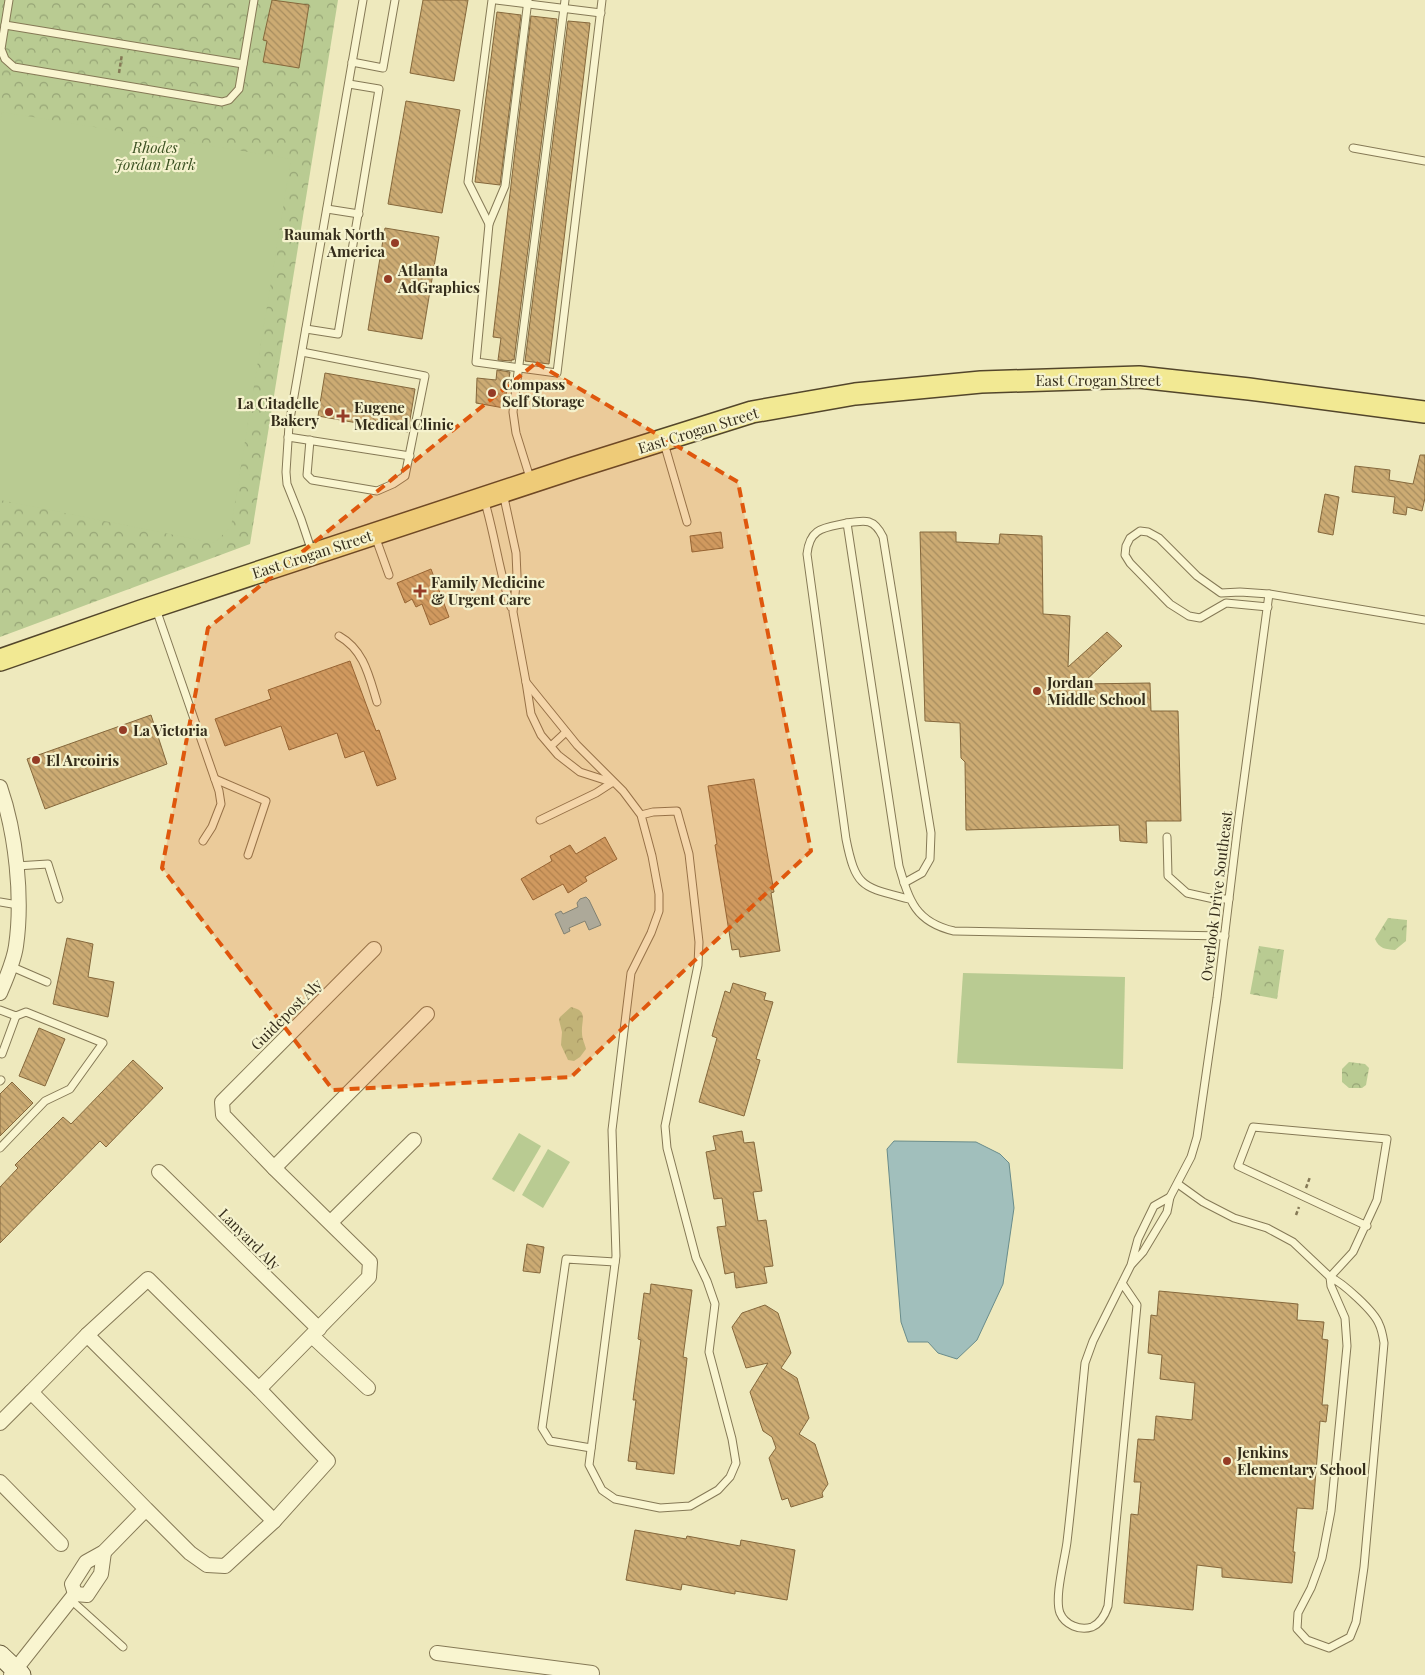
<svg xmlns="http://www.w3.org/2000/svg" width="1425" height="1675" font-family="'Playfair Display',serif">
<defs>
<pattern id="forest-crowns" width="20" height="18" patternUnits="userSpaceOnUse" patternTransform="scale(1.25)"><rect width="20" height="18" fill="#b9cb92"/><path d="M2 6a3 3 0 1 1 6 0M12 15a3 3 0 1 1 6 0" fill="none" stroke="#97a576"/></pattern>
<pattern id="building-back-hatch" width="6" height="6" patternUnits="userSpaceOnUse" patternTransform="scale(1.25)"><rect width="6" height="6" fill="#ccab73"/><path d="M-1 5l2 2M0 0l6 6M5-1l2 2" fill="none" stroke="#a68c5e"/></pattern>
</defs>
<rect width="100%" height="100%" fill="#eee9bd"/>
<!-- forest -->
<g fill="url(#forest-crowns)">
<polygon points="0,0 338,0 250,544 0,637"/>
<path d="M 1388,918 L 1407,920 L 1406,941 L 1395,950 C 1386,949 1379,949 1375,939 Z"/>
<polygon points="1259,946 1284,950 1277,999 1250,994"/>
<path d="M 571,1007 C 589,1011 581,1020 582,1033 C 582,1039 585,1044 586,1049 L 580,1057 L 574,1061 L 568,1060 L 561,1045 L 562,1032 L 559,1020 L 560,1017 Z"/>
<polygon points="1349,1062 1365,1064 1369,1068 1366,1085 1362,1088 1349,1088 1342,1082 1342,1069"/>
</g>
<!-- pitch -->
<g fill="#b9cb92">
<polygon points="2,112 291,159 231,527 214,543 0,500 0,123"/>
<polygon points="963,973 1125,977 1123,1069 957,1063"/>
<polygon points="519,1133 541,1146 514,1192 492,1179"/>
<polygon points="548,1149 570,1162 543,1208 522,1195"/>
</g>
<!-- water -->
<g fill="#a1bfbc" stroke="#698c8b">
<polygon points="586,897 589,900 601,925 589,930 585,921 569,928 570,931 564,934 555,914 561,911 563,914 578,907 577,903 580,899"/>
<polygon points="894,1141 976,1142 1000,1154 1009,1163 1014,1208 1003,1284 977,1340 957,1359 938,1353 928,1342 908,1342 901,1322 887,1149"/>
</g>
<!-- building -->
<g fill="url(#building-back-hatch)" stroke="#85683c">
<polygon points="272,0 309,5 299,68 263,62 267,41 263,40"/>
<polygon points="423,0 468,0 454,81 410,73"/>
<polygon points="497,12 521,15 500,185 475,182"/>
<polygon points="531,16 557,19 514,360 512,359 512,361 498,360 501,338 493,337"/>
<polygon points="568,21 590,23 549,364 525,361"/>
<polygon points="406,101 460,110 442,213 388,204"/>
<polygon points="385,228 439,237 422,339 368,330"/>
<polygon points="497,370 510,372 504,408 476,403 477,378 496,380"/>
<polygon points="325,373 415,389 408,432 318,416"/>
<polygon points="1420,455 1425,455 1425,498 1422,511 1407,507 1406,515 1393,513 1395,497 1352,492 1355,466 1390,470 1389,480 1413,484"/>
<polygon points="1325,494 1339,497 1333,535 1318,532"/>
<polygon points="721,532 723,548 692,552 690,536"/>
<polygon points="920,532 956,532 956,542 999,544 1000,534 1042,536 1043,614 1070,616 1068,667 1107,632 1122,646 1082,684 1150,683 1151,711 1178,711 1181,821 1146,821 1147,843 1120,841 1119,825 966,830 965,762 961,758 960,723 925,721"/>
<polygon points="431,569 449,617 430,625 422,604 416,607 412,599 405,603 397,583"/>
<polygon points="350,661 376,731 379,730 396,779 377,786 364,751 345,758 337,733 289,750 281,726 225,746 215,719 271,699 268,690"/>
<polygon points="151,715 167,764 45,809 27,759"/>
<polygon points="754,779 774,892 771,893 780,951 740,957 739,949 732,950 715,845 717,844 708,786"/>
<polygon points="605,837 617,859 585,877 587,881 568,893 563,884 533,900 521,879 552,861 550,856 570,845 576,854"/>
<polygon points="67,938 93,944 88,977 114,982 108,1017 53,1004"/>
<polygon points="733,983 766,993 764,1000 773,1002 756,1059 760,1060 744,1116 699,1102 717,1038 712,1036 725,991 730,993"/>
<polygon points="39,1028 65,1039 45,1086 19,1076"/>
<polygon points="133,1060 163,1088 106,1147 100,1141 0,1243 0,1187 18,1168 15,1165 63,1117 71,1124"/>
<polygon points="12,1082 33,1103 0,1136 0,1094"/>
<polygon points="742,1131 744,1143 754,1142 762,1191 753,1192 758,1221 766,1220 773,1266 764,1267 767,1283 736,1288 734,1272 725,1274 717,1227 726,1226 722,1198 714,1199 706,1152 716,1150 713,1136"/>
<polygon points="527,1244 544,1247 540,1273 523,1271"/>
<polygon points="651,1284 692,1290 683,1357 687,1358 674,1474 636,1469 637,1462 628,1461 636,1400 633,1400 641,1340 638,1339 644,1293 650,1294"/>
<polygon points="1159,1291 1298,1304 1297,1320 1324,1322 1322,1339 1328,1340 1322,1405 1328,1405 1326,1422 1320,1421 1313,1509 1297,1508 1293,1552 1295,1552 1292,1583 1222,1577 1222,1568 1197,1565 1193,1610 1124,1603 1131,1514 1138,1515 1141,1482 1134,1482 1138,1439 1154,1440 1156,1416 1192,1420 1195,1383 1160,1379 1162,1355 1148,1353 1151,1315 1157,1316"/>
<polygon points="765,1305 778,1313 791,1353 781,1368 797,1378 809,1418 799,1434 815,1444 828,1484 822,1493 823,1497 791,1507 788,1498 782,1500 769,1458 776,1448 772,1437 763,1431 750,1392 768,1363 746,1368 732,1327 742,1313"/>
<polygon points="635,1530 686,1539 687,1536 740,1546 741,1540 795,1550 787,1600 735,1591 735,1594 682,1584 681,1590 626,1580"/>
</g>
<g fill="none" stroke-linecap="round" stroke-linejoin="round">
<!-- lane casing -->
<g stroke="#857956" stroke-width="9">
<g id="lane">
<polyline points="9,0 1,49 5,59 14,67 222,102 229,100 239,89 254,0"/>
<polyline points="492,0 468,182 489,224 476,362 557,373 602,0"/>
<polyline points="496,0 601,13"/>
<polyline points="5,25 243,64"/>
<polyline points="352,62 383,68 395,0"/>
<polyline points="1353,148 1425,161"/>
<polyline points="327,209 359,214"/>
<polyline points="489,224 505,186 528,0"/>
<polyline points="306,329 338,334 379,89 349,84"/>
<polyline points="302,352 425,376 405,476 393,484 377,491 312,480 307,475 310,440"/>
<polyline points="288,437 410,456"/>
<polyline points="664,443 687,522"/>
<polyline points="531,481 516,433 513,412 565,0"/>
<polyline points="503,493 516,553 517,576 513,612 526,682 531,714 541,735 558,755 580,772 611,782"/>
<path d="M 484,499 C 495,535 499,572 511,607"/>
<path d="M 847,523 C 865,520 874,518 883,537 L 931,833 L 930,859 L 922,873 L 904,883"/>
<polyline points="375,536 389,575"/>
<polyline points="312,552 301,519 287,484 286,472 289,425 363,0"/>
<polyline points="1268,607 1226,603 1200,618 1189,616 1170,604 1130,563 1125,555 1126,546 1130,538 1140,531 1148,532 1159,538 1197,576 1221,593 1240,592 1269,594 1425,620"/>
<polyline points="156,609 219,791 221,804 212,827 203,841"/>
<path d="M 339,636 C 364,650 369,676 377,702"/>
<polyline points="526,682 577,745 623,791 641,815 652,856 659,894 659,911 651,933 631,973 612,1130 616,1256 589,1465 602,1490 615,1499 660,1508 690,1506 718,1490 730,1477 736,1463 732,1439 709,1352 715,1304 707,1281 696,1258 667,1148 665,1126 698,965 699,942 689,854 677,811 653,812 641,815"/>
<polyline points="551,746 566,732"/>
<polyline points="215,779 266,801 248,855"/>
<polyline points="540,820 596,793 613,782"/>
<polyline points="1167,837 1168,876 1187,893 1214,899 1229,899"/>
<polyline points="16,866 48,864 59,899"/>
<path d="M 909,899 C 863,887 856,889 846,839 L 807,554 C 810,527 824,528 847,523 L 899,866 C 909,900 915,922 954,931 L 1225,936"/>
<polyline points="0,902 18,905"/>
<polyline points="10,966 47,982"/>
<polyline points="0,1010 16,1016 26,1012 103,1043 70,1089 45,1101 0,1148"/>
<polyline points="2,1054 16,1016"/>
<polyline points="0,1081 1,1080"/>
<polyline points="1178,1184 1203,1202 1234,1218 1267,1228 1293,1242 1330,1277 1353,1252 1377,1200 1387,1139 1253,1127 1238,1166 1367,1226"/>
<polyline points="1132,1264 1143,1252 1167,1212 1170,1197 1191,1157 1197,1137 1217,998 1238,824 1269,594"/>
<path d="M 1330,1277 C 1343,1283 1374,1311 1379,1324 C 1382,1330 1383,1337 1384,1343 L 1364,1567 L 1356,1622 L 1350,1637 L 1329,1648 L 1307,1640 L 1297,1629 L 1298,1613 L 1311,1588 L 1322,1558 L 1331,1511 L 1347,1346 L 1345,1318 L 1331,1286 Z"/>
<path d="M 1122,1283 L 1137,1305 L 1108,1606 C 1105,1615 1101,1623 1092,1627 C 1080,1631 1065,1625 1060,1613 C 1054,1597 1065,1559 1067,1542 C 1074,1482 1079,1423 1085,1363 L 1093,1341 L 1131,1265 L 1138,1239 L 1154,1206 L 1170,1197"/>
<polyline points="591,1448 550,1441 542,1428 566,1259 615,1262"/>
<polyline points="71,1600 123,1647"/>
</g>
</g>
<!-- street casing -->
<g stroke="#857956" stroke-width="16">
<g id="street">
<path d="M 0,787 C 16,833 23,898 16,946 C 14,961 6,979 0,993"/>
<polyline points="274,1168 427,1014"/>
<polyline points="159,1172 319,1329"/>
<polyline points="331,1222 414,1140"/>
<polyline points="87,1335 274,1521"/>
<polyline points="312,1336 368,1388"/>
<polyline points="259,1389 369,1277 370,1262 274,1168 223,1115 222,1102 374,949"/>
<polyline points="0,1423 31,1392"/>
<polyline points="0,1482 61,1544"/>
<polyline points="75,1594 72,1584 86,1562 104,1552 146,1509 190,1553 207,1565 225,1566 274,1521 328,1461 259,1389 148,1279 87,1335 31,1392 146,1509"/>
<polyline points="75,1594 87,1595 101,1574 104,1552"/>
<polyline points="437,1653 592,1673 591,1675"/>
<polyline points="11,1675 75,1594"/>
</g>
</g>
<!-- secondary casing -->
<g stroke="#675a3a" stroke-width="21">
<polyline id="secondary" points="0,1655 21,1675"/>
</g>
<!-- primary casing -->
<g stroke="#53462b" stroke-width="24">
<polyline id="primary" points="0,660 141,611 574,468 752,412 855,394 981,382 1139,377 1249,389 1425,412"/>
</g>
<!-- path -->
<g stroke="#857956" stroke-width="2.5" stroke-dasharray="4 2.5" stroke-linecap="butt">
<polyline points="119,73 122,54"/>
<polyline points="1306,1188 1310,1177"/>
<polyline points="1296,1215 1299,1207"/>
</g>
<!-- lane -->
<use href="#lane" stroke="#f9f5d0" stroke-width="7"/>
<!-- street -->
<use href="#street" stroke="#f9f5d0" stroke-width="14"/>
<!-- secondary -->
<use href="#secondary" stroke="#f9f5d0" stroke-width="19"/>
<!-- primary -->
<use href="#primary" stroke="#f2e993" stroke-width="21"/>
</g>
<!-- marked area -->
<path fill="#df570d" fill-opacity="0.2" stroke="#df570d" stroke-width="4" stroke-dasharray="10 6" stroke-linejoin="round" d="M 536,363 L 738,482 L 811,851 L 571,1077 L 333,1090 L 162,868 L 208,628 Z"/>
<!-- markers -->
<g fill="#953c26" stroke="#f5f2cd" stroke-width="2">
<circle cx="395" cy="243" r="5"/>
<circle cx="388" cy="279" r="5"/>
<circle cx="492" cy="393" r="5"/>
<circle cx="329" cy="412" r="5"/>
<path d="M340.5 408.5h5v5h5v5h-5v5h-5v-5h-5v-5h5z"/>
<path d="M417.5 583.5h5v5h5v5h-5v5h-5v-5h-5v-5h5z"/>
<circle cx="1037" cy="691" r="5"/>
<circle cx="123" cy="730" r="5"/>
<circle cx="36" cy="760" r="5"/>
<circle cx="1227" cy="1461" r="5"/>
</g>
<g text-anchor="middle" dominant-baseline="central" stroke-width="4.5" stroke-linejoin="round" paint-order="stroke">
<!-- park labels -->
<g font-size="15" font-style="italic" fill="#3b5122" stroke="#f5f2cd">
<text x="155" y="147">Rhodes<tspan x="155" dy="17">Jordan Park</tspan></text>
</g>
<!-- poi labels -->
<g font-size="15" font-weight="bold" fill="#352d1b" stroke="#f5f2cd" text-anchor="start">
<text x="385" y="234" text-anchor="end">Raumak North<tspan x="385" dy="17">America</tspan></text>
<text x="398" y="270">Atlanta<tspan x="398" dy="17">AdGraphics</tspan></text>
<text x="502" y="384">Compass<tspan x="502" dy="17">Self Storage</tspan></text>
<text x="319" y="403" text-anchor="end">La Citadelle<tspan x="319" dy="17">Bakery</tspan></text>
<text x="354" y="407">Eugene<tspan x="354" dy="17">Medical Clinic</tspan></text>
<text x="431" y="582">Family Medicine<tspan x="431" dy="17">&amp; Urgent Care</tspan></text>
<text x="1047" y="682">Jordan<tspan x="1047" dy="17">Middle School</tspan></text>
<text x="133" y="730">La Victoria</text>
<text x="46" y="760">El Arcoiris</text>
<text x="1237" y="1452">Jenkins<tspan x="1237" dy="17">Elementary School</tspan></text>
</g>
<!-- street labels -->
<g font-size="15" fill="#352d1b" stroke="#f5f2cd">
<text x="1098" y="380">East Crogan Street</text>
<text transform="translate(698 430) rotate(-17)">East Crogan Street</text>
<text transform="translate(312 554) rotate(-18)">East Crogan Street</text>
<text transform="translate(1216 896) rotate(-83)">Overlook Drive Southeast</text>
<text transform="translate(286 1014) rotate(-45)">Guidepost Aly</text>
<text transform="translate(250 1239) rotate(45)">Lanyard Aly</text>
</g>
</g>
</svg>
